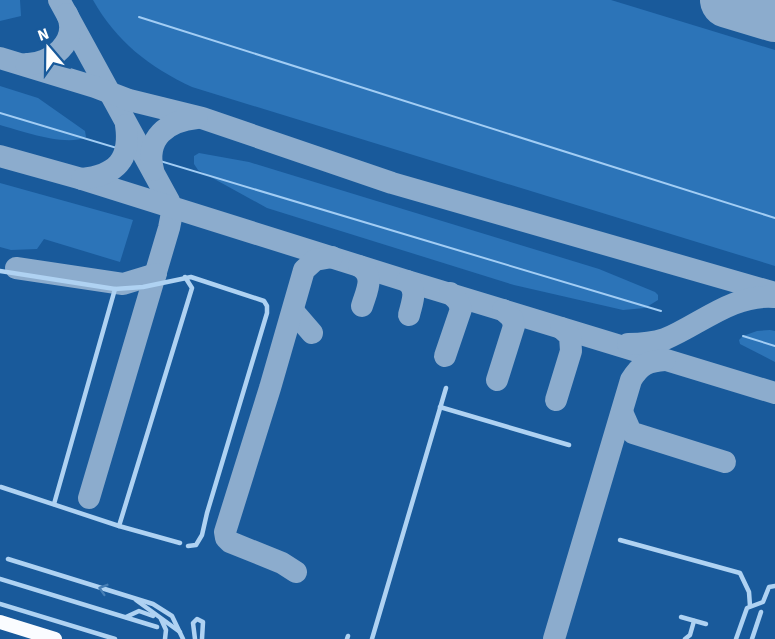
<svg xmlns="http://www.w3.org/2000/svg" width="775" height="639" font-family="'Source Sans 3',sans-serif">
<rect width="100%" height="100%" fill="#195a9b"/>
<!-- green -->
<g fill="#2c74b8">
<polygon points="0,0 20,0 21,16 0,21"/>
<path d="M 93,0 L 611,0 L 775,50 L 775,266 L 192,87 C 149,67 116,41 93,0 Z"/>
<path d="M 0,86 L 38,98 L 85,131 L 86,137 C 66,147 21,131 0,125 Z"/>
<polygon points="199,153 249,162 285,173 599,269 655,292 658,295 658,300 645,308 623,310 514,285 267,208 198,170 194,164 194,156"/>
<polygon points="0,183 133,220 120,262 44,239 37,249 11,250 0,247"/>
<polygon points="770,330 775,331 775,362 740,344 739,340 743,336 757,331"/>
</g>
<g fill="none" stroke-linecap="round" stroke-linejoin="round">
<!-- stream -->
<g stroke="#a2cdf4" stroke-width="2">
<polyline points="139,17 775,218"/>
<polyline points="0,113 661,311"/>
<polyline points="743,336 775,346"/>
</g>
<!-- taxiway -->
<g stroke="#8caccd" stroke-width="22">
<polyline points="59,0 169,201 172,213 169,228 89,498"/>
<polyline points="0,58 95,87 129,100 202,118 392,183 775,293"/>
<path d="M 26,64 C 50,65 80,41 67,14"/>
<polyline points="0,156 82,179 407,281 775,393"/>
<path d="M 153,170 C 145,138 167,121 197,118"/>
<path d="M 82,179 C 116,175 131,160 126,125"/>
<path d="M 359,266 C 376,276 366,292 362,306"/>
<polyline points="16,268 123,284 156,274"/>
<path d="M 407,281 C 418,291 412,302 409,315"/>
<polyline points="293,311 312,333"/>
<path d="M 628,344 C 640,344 653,343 665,339 C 701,324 732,294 774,297"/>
<polyline points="445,356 461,309 458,301 450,293"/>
<polyline points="497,380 514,326 512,318 503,310"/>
<polyline points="556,400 571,351 570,336 561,328"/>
<polyline points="622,412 630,430 633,433 725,462"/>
<polyline points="296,572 282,563 230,542 226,538 225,532 270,388 304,270 315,260 332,257"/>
<path d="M 554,639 L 631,380 C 640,365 648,361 665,360"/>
</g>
<!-- runway -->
<polyline stroke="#8caccd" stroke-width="56" points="728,0 775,14"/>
<!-- service -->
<g stroke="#afd2f2" stroke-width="4.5">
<polyline points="0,271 115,289 143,287 191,277 264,301 267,306 267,313 207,513 202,535 196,545 188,546"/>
<polyline points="440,407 569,445"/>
<polyline points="1,487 119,526 180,543"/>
<polyline points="54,504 115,289"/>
<polyline points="119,526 192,288 185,277"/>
<polyline points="620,540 740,573 749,592 750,606"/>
<polyline points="8,559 153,604 172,616 183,639"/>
<polyline points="0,579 157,627"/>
<polyline points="136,600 180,632"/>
<polyline points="0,604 115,639"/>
<polyline points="126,617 139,611 153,616"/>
<polyline points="681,617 706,624"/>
<polyline points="161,619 166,630 165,639"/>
<polyline points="195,639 193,623 197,619 203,622 202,639"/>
<polyline points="347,639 348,636"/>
<polyline points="372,639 446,388"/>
<polyline points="685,639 690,635 694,621"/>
<polyline points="736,639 747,608 763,602 769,587 775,586"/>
<polyline points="752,639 761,612"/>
</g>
<!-- primary -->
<polyline stroke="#fafcff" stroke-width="14" points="0,622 55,639"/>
</g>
<!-- one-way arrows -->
<defs><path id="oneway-chevron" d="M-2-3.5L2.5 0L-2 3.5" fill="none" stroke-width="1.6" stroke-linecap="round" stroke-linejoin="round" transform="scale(1.5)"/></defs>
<use stroke="#467eb5" href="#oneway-chevron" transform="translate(103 589) rotate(-163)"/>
<!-- north arrow -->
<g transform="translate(48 48) rotate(340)" stroke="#195a9b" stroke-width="4.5" paint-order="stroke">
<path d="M0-4.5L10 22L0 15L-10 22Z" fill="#ffffff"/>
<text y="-9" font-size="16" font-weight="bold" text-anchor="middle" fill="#ffffff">N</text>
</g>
</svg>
